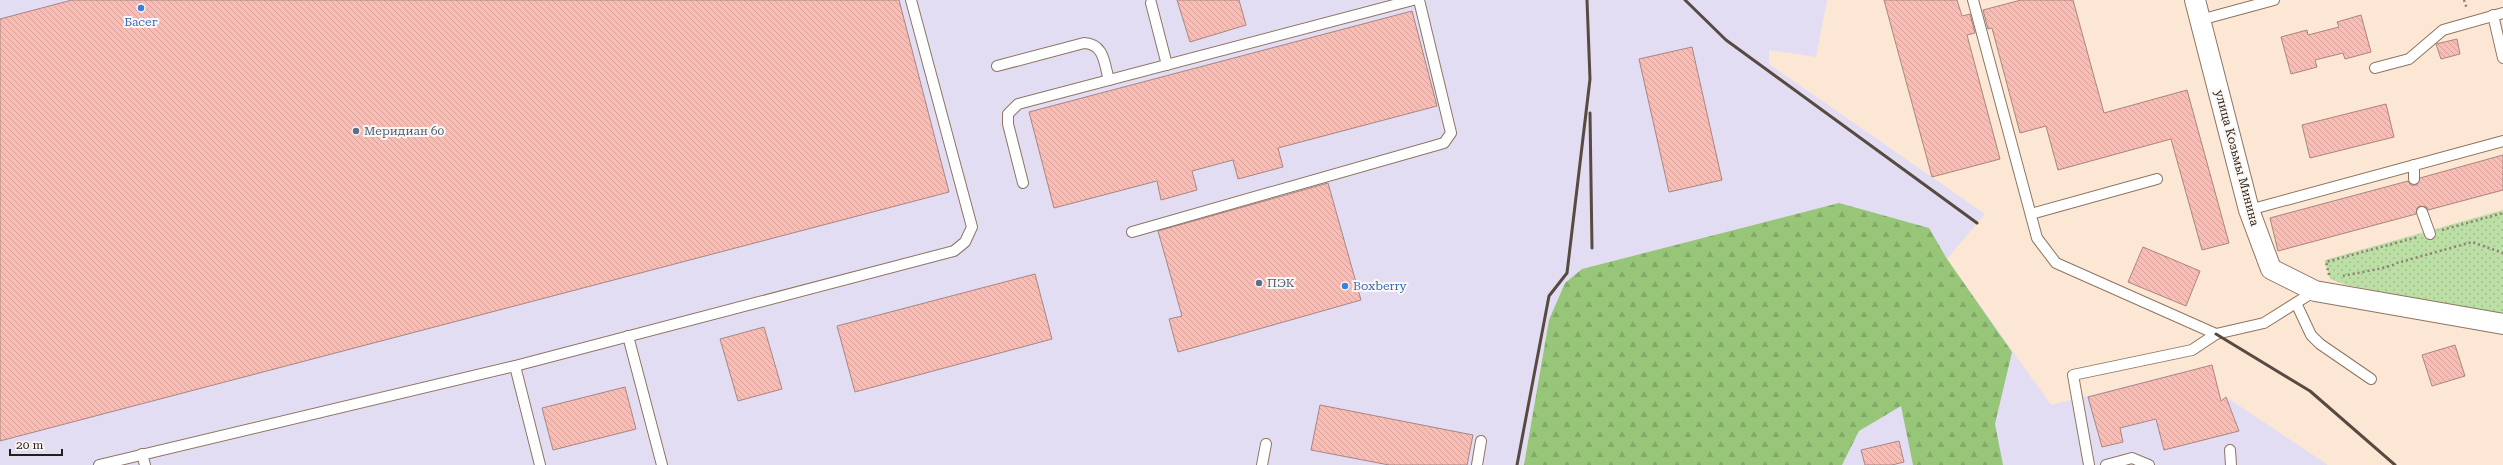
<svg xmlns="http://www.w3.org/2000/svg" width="2503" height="465" font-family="'Roboto Serif',serif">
<defs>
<pattern id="forest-firs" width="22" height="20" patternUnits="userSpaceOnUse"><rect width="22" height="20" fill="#97c678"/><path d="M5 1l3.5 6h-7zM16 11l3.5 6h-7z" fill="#82aa67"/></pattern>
<pattern id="park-dots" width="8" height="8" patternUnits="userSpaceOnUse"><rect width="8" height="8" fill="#bbdfa5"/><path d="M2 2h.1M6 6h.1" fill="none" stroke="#a1bf8d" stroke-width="1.8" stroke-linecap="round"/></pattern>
<pattern id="building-back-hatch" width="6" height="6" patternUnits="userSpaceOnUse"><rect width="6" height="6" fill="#f9bdb5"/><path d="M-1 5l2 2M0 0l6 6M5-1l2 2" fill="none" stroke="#d5a29b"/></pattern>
</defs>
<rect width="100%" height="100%" fill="#fce6d4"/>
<!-- industrial -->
<polygon fill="#e3ddf3" points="0,0 1827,0 1816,57 1769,50 1769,64 1985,214 1947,259 2051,405 2212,365 2221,401 2226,397 2328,465 0,465"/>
<!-- forest -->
<polygon fill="url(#forest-firs)" points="1839,203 1929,228 1947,259 2012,352 1995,424 2003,465 1913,465 1901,406 1859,431 1842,465 1524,465 1549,320 1565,283 1582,269"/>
<!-- park -->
<polygon fill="url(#park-dots)" points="2503,210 2503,318 2436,302 2346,285 2330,279 2325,260"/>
<!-- building -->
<g fill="url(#building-back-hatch)" stroke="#a88681">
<polygon points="72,0 899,0 949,192 0,441 0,19"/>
<polygon points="1177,0 1239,0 1246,25 1190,42"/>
<polygon points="1884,0 1957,0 1962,16 1970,14 1975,33 1967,35 2000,159 1932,177"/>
<polygon points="2021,0 2073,0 2104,113 2187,90 2229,243 2202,250 2171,139 2058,170 2046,126 2020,133 1992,28 1988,29 1983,10"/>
<polygon points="1412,11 1437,106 1278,148 1283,167 1238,179 1233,160 1192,171 1197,190 1161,200 1157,181 1054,208 1029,112"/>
<polygon points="2361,15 2371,52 2345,59 2343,53 2315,60 2317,67 2291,74 2281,37 2307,30 2308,35 2339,27 2337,22"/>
<polygon points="2457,39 2460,54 2441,59 2436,44"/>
<polygon points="1692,47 1722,180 1669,192 1639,59"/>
<polygon points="2386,104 2394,137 2310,158 2302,125"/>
<polygon points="2503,155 2503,190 2428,210 2426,207 2420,206 2417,208 2416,214 2278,251 2270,218 2408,181 2411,185 2417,185 2420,178"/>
<polygon points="1328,183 1361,300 1178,352 1169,319 1182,316 1158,231"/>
<polygon points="2143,247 2200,271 2186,306 2128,282"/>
<polygon points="1035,274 1052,339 855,392 837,326"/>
<polygon points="764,327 782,389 738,401 720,339"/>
<polygon points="2455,345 2465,376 2432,386 2422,355"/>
<polygon points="2212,365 2221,401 2226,397 2239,431 2164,450 2156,419 2120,428 2123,442 2102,447 2088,397"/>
<polygon points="625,387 636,429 553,450 542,408"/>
<polygon points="1320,405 1473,435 1467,465 1389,465 1311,450"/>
<polygon points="1899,441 1904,462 1892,465 1865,465 1861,450"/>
</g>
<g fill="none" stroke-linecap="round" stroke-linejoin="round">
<!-- lane casing -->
<g stroke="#8e7561" stroke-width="12">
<g id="lane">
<polyline points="1973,0 2037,238 2056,263 2216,334"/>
<polyline points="1151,3 1167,65"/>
<polyline points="2493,15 2503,58"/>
<polyline points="2200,20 2274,0"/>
<path d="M 997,66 L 1084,43 C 1105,44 1104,64 1109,80"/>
<polyline points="2375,68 2409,59 2443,30 2503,13"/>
<polyline points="2414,179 2414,165"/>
<polyline points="1023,183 1008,124 1008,114 1018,104 1413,0"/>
<polyline points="2249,210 2503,141"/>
<polyline points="2422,212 2430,234"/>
<polyline points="2031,214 2157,179"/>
<polyline points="1132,232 1444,143 1451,133 1419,0"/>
<polyline points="2296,303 2311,335 2320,344 2371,379"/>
<polyline points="628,336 662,465"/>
<polyline points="515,366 540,465"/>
<polyline points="2230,450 2231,465"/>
<polyline points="142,454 145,465"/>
<polyline points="99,465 515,366 954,251 965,242 972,227 911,0"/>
<polyline points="1262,465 1266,444"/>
<polyline points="1477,465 1481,441"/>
<polyline points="2089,465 2073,375 2192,350 2216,334 2264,323 2315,291"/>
<polyline points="2106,465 2132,458 2149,465"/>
</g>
</g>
<!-- street casing -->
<g stroke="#8e7561" stroke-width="22">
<polyline id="street" points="2195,0 2249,210 2271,269 2315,291 2503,324"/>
</g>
<!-- path -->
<g stroke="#8f8073" stroke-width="2.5" stroke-dasharray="2 3" stroke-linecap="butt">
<polyline points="2464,0 2467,9"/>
<polyline points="2442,230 2503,213"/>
<polyline points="2329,275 2326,262 2418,237"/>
<path d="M 2343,276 C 2355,273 2390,268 2397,263 L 2472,242 L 2503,253"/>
</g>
<!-- lane -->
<use href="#lane" stroke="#fff" stroke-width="10"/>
<!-- street -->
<use href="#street" stroke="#fff" stroke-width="20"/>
<!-- rail -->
<g stroke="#574a40" stroke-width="3">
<polyline points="1685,0 1726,40 1977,223"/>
<polyline points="1590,113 1592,248"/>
<polyline points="2216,334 2310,391 2395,465"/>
<polyline points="1517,465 1549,296 1567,273 1590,79 1587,0"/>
</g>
</g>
<!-- markers -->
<g fill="#3f7fe0" stroke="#fcf7f2" stroke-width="1.5">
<circle cx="141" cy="8" r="4"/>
<circle cx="1345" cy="286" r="4"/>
</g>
<g fill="#5c6f8a" stroke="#fcf7f2" stroke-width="1.5">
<circle cx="356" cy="131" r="4"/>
<circle cx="1259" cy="283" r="4"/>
</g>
<g text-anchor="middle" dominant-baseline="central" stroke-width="4" stroke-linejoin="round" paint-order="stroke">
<!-- shop labels -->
<g font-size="12" fill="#366cbe" stroke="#fcf7f2">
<text x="141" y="22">Басег</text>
<text x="1353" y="286" text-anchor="start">Boxberry</text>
</g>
<!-- service labels -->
<g font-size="12" fill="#4e5e75" stroke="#fcf7f2" text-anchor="start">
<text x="364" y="131">Меридиан 60</text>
<text x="1267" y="283">ПЭК</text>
</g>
<!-- street labels -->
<g font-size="12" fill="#281e16" stroke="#fcf7f2">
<text transform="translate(2237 158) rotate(75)">улица Козьмы Минина</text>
</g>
</g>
<!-- scale -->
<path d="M10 449v6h52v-6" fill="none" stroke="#281e16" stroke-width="2"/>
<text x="16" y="449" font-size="12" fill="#281e16" stroke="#fcf7f2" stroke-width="3" paint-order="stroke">20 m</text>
</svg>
